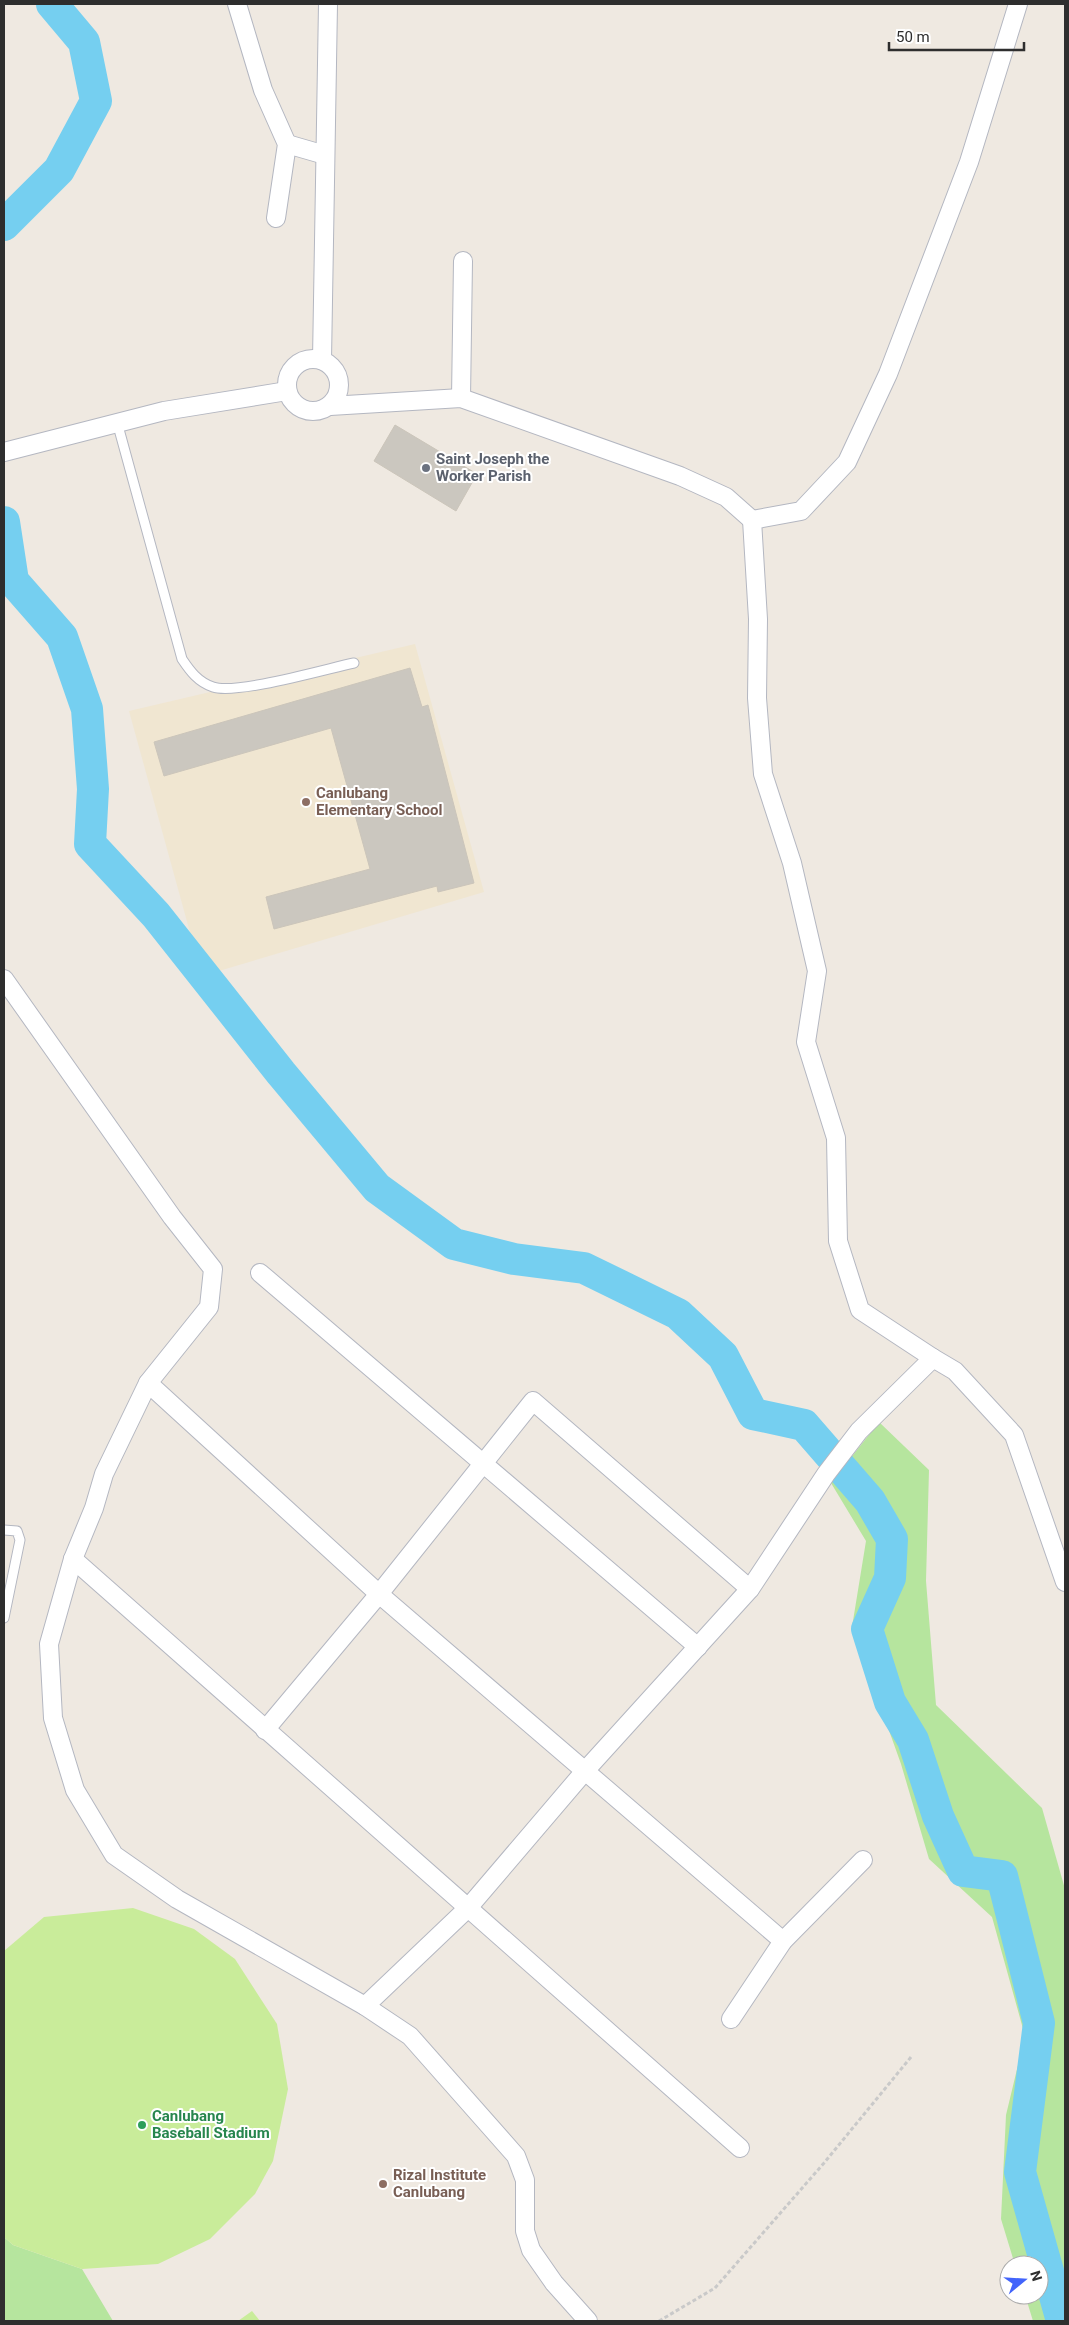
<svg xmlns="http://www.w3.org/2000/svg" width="1069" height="2325" font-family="Roboto,sans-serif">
<rect width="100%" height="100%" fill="#efe9e1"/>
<!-- education -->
<polygon fill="#f0e6d1" points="415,644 484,892 202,976 129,711"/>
<!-- green -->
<g fill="#b6e59e">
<polygon points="879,1422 929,1470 926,1581 936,1705 1042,1808 1065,1889 1065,2321 1033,2321 1025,2295 1039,2295 1039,2265 1015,2265 1001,2219 1006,2115 1025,2036 992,1917 929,1859 901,1764 852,1627 866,1541 831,1483"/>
<polygon points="4,2237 13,2245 82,2269 113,2321 4,2321"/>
</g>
<!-- pitch -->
<g fill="#c9ec9a">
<polygon points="133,1908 194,1929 235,1959 277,2024 288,2089 273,2161 255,2194 210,2239 158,2264 82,2269 13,2245 4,2237 4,1951 44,1917"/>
<polygon points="252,2311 260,2321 238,2321"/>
</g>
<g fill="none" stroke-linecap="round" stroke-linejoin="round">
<!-- river -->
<g stroke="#75cff0" stroke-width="32">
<polyline points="4,225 59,170 96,101 84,42 52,4"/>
<polyline points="4,522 13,581 62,637 87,709 93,789 90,844 156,915 281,1073 377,1188 454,1244 514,1259 584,1268 678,1314 723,1356 753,1414 804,1425 870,1501 892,1539 890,1578 867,1629 890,1702 913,1740 938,1816 963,1871 1002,1876 1039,2023 1020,2172 1062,2321"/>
</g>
</g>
<!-- building -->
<g fill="#cbc7bf" stroke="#cbc5ba">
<polygon points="395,425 477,474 456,511 374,461"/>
<polygon points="410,668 422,707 428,705 474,883 438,892 437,886 274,929 266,897 370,869 331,728 164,776 154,742"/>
</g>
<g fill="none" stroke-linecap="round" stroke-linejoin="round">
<!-- service casing -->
<g stroke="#b4b7c1" stroke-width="11">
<g id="service">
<path d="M 117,422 L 182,659 C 190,671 198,682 213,687 C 236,695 326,669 354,663"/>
<polyline points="4,1530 17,1531 20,1540 4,1618"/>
</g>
</g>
<!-- minor casing -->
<g stroke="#b4b7c1" stroke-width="20">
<g id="minor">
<polyline points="237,4 263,90 287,144 276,218"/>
<polyline points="287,144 325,155"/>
<circle cx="313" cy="385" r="26"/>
<polyline points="322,360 328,4"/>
<polyline points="461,398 463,261"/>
<polyline points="330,406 461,398 680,476 726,497 752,520 801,511 847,462 888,374 969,162 1018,4"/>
<polyline points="4,452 164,411 287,391"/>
<polyline points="752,520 758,619 757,698 763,774 792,863 817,971 806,1042 836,1138 838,1241 860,1310 933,1358"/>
<polyline points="4,979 172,1217 213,1269 209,1307 148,1383 104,1474 94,1508 73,1559 49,1644 53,1718 75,1790 114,1855 177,1899 365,2006 410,2036 516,2156 525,2180 525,2231 531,2250 554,2283 588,2321"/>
<polyline points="260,1273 698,1647"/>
<polyline points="148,1383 379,1594 783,1941"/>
<polyline points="73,1559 740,2148"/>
<polyline points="265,1730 379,1594 533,1401 750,1589"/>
<polyline points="365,2006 468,1908 584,1772 750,1589 826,1474 859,1431 933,1358 955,1371 1014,1435 1065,1582"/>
<polyline points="731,2019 783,1941 863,1860"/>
</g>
</g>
<!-- path -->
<polyline stroke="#c9c9c9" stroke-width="3" stroke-dasharray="4 2.5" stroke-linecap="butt" points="659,2321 715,2288 824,2163 911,2057"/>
<!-- service -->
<use href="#service" stroke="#fff" stroke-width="9"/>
<!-- minor -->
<use href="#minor" stroke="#fff" stroke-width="18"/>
</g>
<!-- markers -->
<circle fill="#6b7280" stroke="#fff" stroke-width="2" cx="426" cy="468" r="5"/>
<g fill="#8d6e63" stroke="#fff" stroke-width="2">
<circle cx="306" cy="802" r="5"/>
<circle cx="383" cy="2184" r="5"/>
</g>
<circle fill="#2e9e5b" stroke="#fff" stroke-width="2" cx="142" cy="2125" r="5"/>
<g text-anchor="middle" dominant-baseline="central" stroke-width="4" stroke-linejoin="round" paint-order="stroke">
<!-- worship labels -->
<g font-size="15" font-weight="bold" fill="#5b616d" stroke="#fff" text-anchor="start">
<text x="436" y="459">Saint Joseph the<tspan x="436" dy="17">Worker Parish</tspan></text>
</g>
<!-- education labels -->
<g font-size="15" font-weight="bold" fill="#785e54" stroke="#fff" text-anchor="start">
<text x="316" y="793">Canlubang<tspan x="316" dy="17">Elementary School</tspan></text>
<text x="393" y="2175">Rizal Institute<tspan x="393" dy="17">Canlubang</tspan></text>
</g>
<!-- leisure labels -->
<g font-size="15" font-weight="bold" fill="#27864d" stroke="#fff" text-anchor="start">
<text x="152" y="2116">Canlubang<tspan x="152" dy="17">Baseball Stadium</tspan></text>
</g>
</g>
<!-- border -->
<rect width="1069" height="2325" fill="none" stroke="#2e2e2e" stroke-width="10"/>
<!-- north arrow -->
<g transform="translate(1024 2280) rotate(72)"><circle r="24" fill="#ffffff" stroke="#ababab"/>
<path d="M0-4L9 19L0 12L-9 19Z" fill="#4264fb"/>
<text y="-8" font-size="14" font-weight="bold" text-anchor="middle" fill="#2e2e2e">N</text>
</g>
<!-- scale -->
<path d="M889 42v8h135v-8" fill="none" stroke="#2e2e2e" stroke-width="2.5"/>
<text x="896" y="42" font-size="15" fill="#2e2e2e" stroke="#ffffff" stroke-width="4" paint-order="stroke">50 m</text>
</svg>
